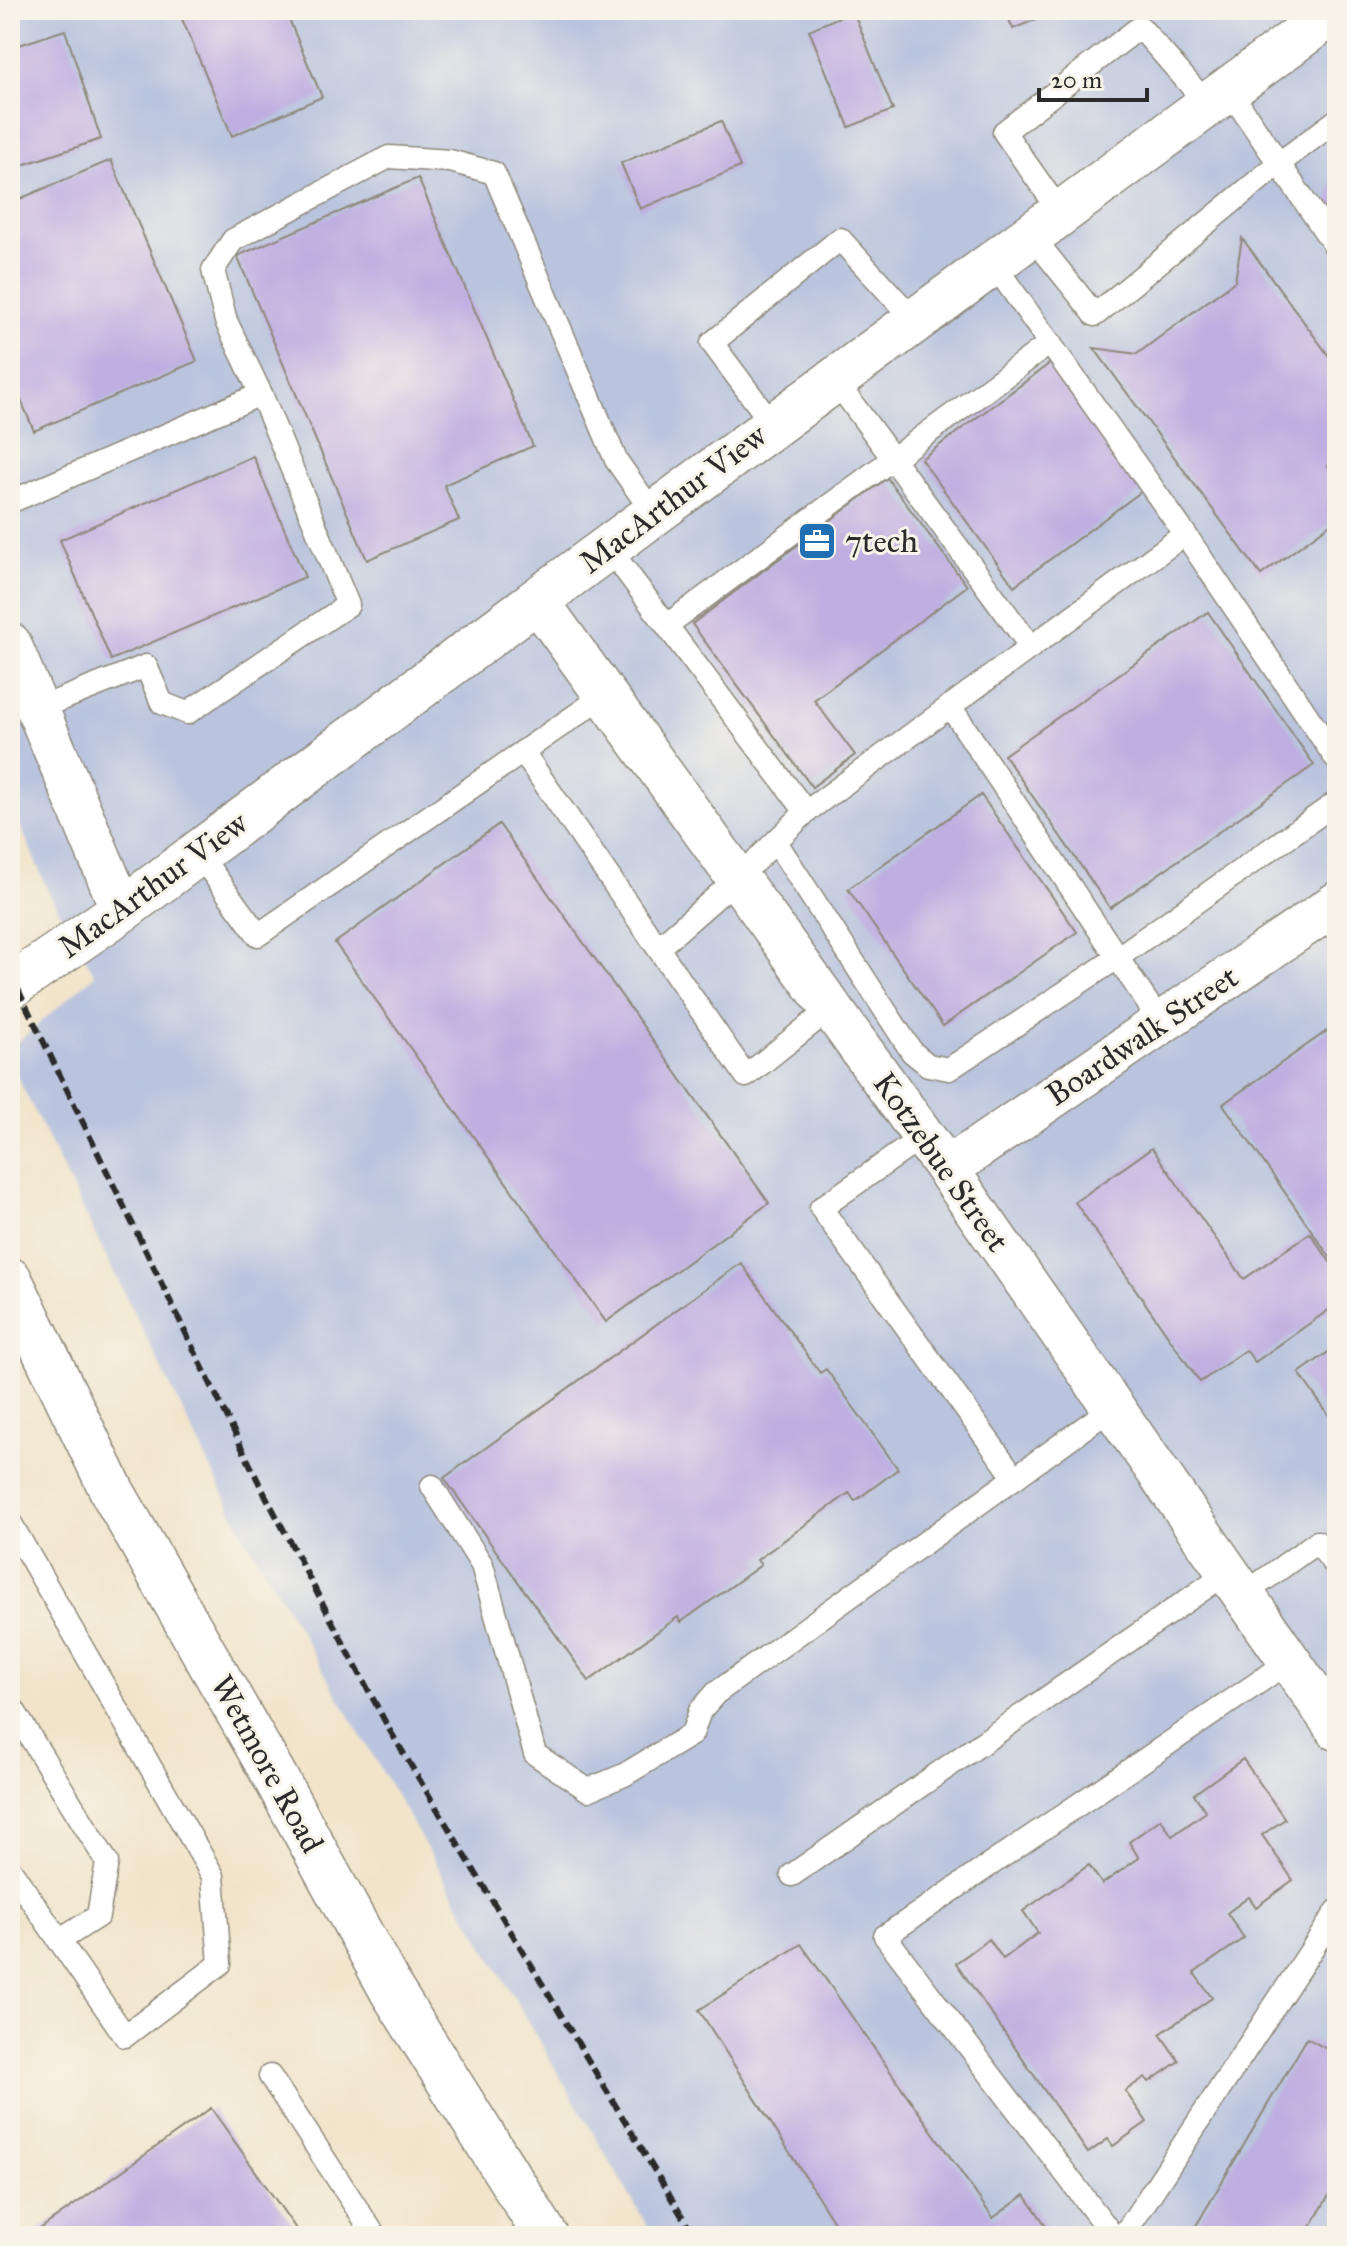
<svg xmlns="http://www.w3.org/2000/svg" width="1347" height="2246" font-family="'IM FELL Great Primer',serif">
<rect width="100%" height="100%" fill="#f7f3e8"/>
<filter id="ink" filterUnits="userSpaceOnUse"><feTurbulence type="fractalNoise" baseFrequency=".0125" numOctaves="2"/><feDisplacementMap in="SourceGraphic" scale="16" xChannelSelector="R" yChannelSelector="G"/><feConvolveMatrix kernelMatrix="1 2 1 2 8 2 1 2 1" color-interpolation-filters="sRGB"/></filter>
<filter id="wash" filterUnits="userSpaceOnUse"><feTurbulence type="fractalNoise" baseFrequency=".006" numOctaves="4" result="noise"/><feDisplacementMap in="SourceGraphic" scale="32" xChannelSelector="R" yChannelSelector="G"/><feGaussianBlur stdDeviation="1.8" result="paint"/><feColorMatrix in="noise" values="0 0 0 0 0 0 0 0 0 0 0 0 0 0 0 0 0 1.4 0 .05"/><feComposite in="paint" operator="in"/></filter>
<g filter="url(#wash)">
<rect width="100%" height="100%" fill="#f1e4ca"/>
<!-- industrial -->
<polygon fill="#bac4de" points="10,10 1337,10 1337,2236 654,2236 648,2227 243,1533 10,1062 10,1049 95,975 48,891 10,801"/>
<g id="blocks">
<!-- building -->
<g fill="#bfaee1">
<polygon points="202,10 285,10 322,97 232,136 182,19"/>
<polygon points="1005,10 1058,10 1013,29"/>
<polygon points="853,11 893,110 849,127 809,30"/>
<polygon points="65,30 101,139 10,169 10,48"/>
<polygon points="721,121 740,167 640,209 621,163"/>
<polygon points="111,160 197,361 34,431 10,374 10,203"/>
<polygon points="1337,166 1337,215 1324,225 1334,168"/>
<polygon points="418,178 533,446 444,485 459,520 367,560 237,256"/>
<polygon points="1242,238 1337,367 1337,460 1328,466 1337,477 1337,519 1261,575 1094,348 1137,354 1235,281"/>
<polygon points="1053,361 1146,488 1014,586 921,459"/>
<polygon points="253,456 305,577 111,660 60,540"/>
<polygon points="887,478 967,586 814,700 855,755 812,787 692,624"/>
<polygon points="1208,612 1314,765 1110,908 1004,755"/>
<polygon points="981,795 1077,932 943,1026 848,889"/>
<polygon points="499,824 769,1203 606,1322 335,943"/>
<polygon points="1337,1024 1337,1267 1223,1104"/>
<polygon points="1152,1148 1244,1279 1310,1233 1337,1272 1337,1304 1255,1362 1246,1350 1200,1382 1075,1202"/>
<polygon points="741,1263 820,1373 826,1369 898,1469 855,1501 849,1493 757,1560 761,1565 681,1622 678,1617 589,1681 444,1478"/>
<polygon points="1337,1346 1337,1427 1299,1373"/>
<polygon points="1243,1759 1285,1819 1262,1835 1293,1880 1256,1907 1249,1897 1227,1913 1244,1938 1194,1973 1212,1998 1160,2034 1179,2061 1149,2082 1145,2077 1125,2091 1147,2122 1113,2146 1108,2139 1088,2153 956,1963 989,1939 1003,1959 1038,1933 1023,1911 1089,1865 1102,1884 1139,1858 1129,1842 1161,1819 1172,1836 1206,1812 1194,1794"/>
<polygon points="801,1944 993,2218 1025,2195 1053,2236 843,2236 699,2010"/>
<polygon points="1307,2038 1337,2055 1337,2182 1305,2236 1190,2236"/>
<polygon points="211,2108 301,2236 30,2236 142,2157"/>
</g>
</g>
</g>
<g filter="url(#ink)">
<use href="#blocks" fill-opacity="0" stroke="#8e887a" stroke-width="2"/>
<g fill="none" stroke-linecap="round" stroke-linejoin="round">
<!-- lane casing -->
<g stroke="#8e887a" stroke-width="25">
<g id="lane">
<polyline points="1229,90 1337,249"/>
<polyline points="1061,213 1004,132 1140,27 1207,104"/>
<polyline points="1031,235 1095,315 1277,165 1337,120"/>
<polyline points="835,380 1031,647"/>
<polyline points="773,425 712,343 840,239 915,321"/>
<polyline points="10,502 261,394"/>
<polyline points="1185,534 1337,760"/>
<polyline points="608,547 806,812 1185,534 993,263"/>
<polyline points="667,625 1050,343"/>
<polyline points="950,706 1161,1023"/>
<polyline points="37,709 146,666 162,703 187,713 348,605 261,394 226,321 213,270 233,240 389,157 450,161 494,173 616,460 654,514"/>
<polyline points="523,752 746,1076 831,1008"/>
<polyline points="776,842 912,1052 928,1065 949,1069 1117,958 1337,802"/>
<polyline points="198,853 258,935 605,695"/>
<polyline points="658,948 738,878 806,812"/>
<polyline points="924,1136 821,1208 1015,1478"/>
<polyline points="432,1486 482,1565 535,1754 588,1790 624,1775 692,1734 700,1711 716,1693 1113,1407"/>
<polyline points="10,1522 213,1876 220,1964 125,2036 10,1869"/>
<polyline points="1243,1595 1317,1542 1337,1568"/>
<polyline points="10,1704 107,1862 98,1916 59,1941"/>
<polyline points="792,1875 1228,1572"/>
<polyline points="270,2076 375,2236"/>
<polyline points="1113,2236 885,1936 1290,1661"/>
<polyline points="1123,2236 1337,1911"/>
</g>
</g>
<!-- street casing -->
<g stroke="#8e887a" stroke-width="45">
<g id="street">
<polyline points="537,600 947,1169 1337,1729"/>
<polyline points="10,644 122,910"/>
<polyline points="947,1169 1337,903"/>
</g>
</g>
<!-- secondary casing -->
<g stroke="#8e887a" stroke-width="47">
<g id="secondary">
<polyline points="10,987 122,910 537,600 1336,10"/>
<polyline points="10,1280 113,1493 275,1777 392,1991 546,2236"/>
</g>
</g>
<!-- lane -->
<use href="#lane" stroke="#fff" stroke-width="22"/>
<!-- street -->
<use href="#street" stroke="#fff" stroke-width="42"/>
<!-- secondary -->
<use href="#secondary" stroke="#fff" stroke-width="44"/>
<!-- rail -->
<polyline stroke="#2b2b2b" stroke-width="6" stroke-dasharray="12 6" stroke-linecap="butt" points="10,973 261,1487 389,1729 694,2236"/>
</g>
</g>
<!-- icons -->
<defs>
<g id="office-square" transform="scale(2)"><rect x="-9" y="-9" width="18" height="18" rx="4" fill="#1f6fb2" stroke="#f7f3e8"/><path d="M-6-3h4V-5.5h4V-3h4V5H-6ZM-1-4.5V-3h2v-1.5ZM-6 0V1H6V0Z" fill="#fff"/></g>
</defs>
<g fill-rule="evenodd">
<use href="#office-square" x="817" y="541"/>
</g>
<g text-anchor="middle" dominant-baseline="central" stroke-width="6" stroke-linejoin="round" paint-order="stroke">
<!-- street labels -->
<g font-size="32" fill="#2b2b2b" stroke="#f7f3e8">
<text transform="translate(673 499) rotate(-37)">MacArthur View</text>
<text transform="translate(153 885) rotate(-36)">MacArthur View</text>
<text transform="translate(1142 1036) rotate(-34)">Boardwalk Street</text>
<text transform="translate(941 1162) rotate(55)">Kotzebue Street</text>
<text transform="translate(267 1764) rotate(61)">Wetmore Road</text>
</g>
<!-- poi labels -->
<g font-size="32" fill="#2b2b2b" stroke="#f7f3e8" text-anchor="start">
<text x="845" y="541">7tech</text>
</g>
</g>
<!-- margin -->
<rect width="1347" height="2246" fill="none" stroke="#f7f3e8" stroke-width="40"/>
<!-- scale -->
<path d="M1039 88v12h108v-12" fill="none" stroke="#2b2b2b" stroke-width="4"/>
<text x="1051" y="88" font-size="24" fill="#2b2b2b" stroke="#f7f3e8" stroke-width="6" paint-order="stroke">20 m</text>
</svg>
